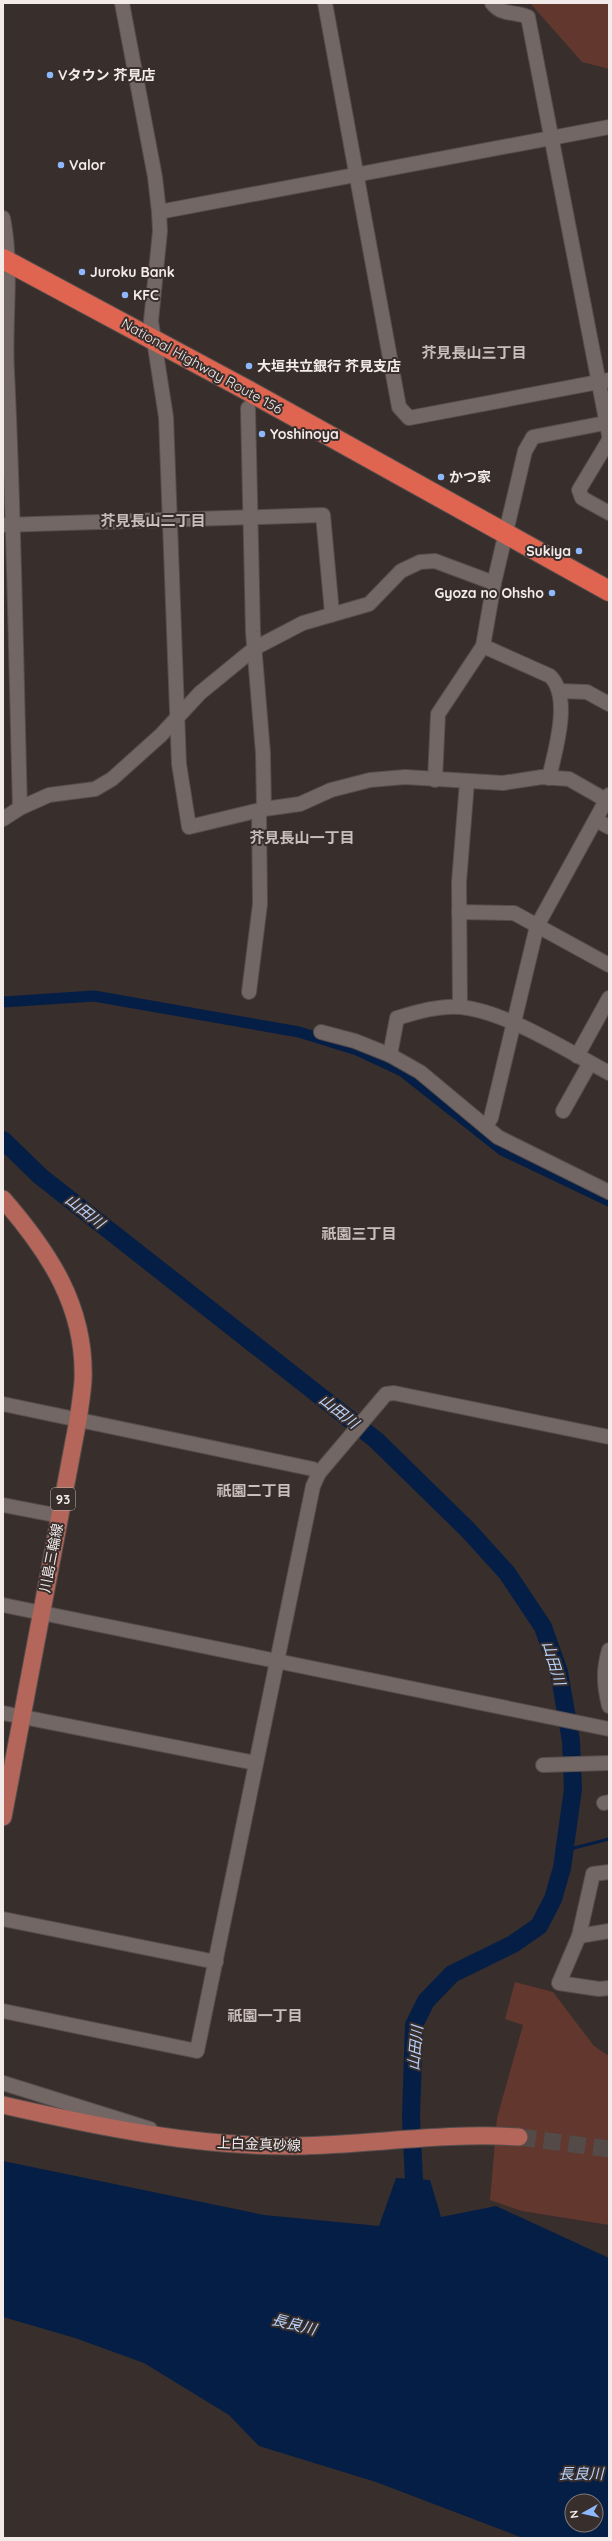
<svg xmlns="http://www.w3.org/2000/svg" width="612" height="2541" font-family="Quicksand,'Noto Sans JP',sans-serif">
<rect width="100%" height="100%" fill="#382e2c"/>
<!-- green -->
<g fill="#62372e">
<polygon points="530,3 609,3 609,69 582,62"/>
<polygon points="515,1982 553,1992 594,2046 609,2056 609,2225 522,2211 490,2200 497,2118 523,2025 505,2019"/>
</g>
<!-- water -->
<path fill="#051e45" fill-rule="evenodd" d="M 3,2161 L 264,2215 L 379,2226 L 396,2178 L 430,2180 L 441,2217 L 496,2206 L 609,2258 L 609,2538 L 523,2538 L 376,2482 L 259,2446 L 229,2415 L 144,2363 L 75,2338 L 3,2317 ZM 572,2501 L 596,2501 L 596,2525 L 572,2525 Z"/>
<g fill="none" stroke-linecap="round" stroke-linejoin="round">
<!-- stream -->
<polyline stroke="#051e45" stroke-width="3" points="566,1850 609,1839"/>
<!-- canal -->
<polyline stroke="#051e45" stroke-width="11" points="3,1002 94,996 299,1032 357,1050 402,1071 502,1150 609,1201"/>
<!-- river -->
<polyline stroke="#051e45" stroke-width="18" points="3,1140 40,1176 376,1440 468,1530 507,1573 543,1627 559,1672 571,1741 573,1789 562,1868 553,1899 539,1926 513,1944 452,1974 426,2001 414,2025 411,2117 415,2203"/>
<!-- major-tunnel -->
<polyline stroke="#544a48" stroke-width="17" stroke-dasharray="17 8" stroke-linecap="butt" points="519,2137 609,2149"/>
<!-- minor casing -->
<g stroke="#564d4c" stroke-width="16">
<g id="minor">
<polyline points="122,3 155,177 159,212 160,231 151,321 166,417 179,764 189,827 264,809 300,804 331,790 370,780 405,777 503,783 542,777 569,779 606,800"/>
<polyline points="325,3 399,407 409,418 609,380"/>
<path d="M 492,3 C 502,16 515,11 528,17 L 609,435"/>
<polyline points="159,212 609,127"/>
<path d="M 3,218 C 13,269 4,321 7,372 C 14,517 16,663 20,808"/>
<polyline points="248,408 253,632 263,753 264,809"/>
<polyline points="609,440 579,490 582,498 609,513"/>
<polyline points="3,525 323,515 332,613"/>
<path d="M 483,646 L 550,676 C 572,697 555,751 549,778"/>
<polyline points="560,691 587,692 609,704"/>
<polyline points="435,780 438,714 483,646 494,583 525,451 533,437 605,423"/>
<polyline points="3,819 20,808 49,795 95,789 112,779 161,735 200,693 255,648 303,623 369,604 401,571 420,562 435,561 494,583"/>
<polyline points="596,820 609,827"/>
<polyline points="459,912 514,913 609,965"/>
<polyline points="249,992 260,904 259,812"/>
<polyline points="460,1007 459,882 467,782"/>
<polyline points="321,1032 355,1041 390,1055 420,1072 498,1137 609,1192"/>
<path d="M 390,1055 L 397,1018 C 417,1012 440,1005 461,1007 C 507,1012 568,1051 609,1073"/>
<polyline points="577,1056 609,998"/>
<polyline points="563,1111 590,1063"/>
<polyline points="485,1126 491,1118 537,926 609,795"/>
<polyline points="3,1404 313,1469 319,1473"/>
<polyline points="3,1505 60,1516"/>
<polyline points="3,1605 609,1729"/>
<path d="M 609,1650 C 603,1671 604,1685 609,1706"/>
<polyline points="3,1713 255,1763"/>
<polyline points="543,1765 609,1763"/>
<polyline points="604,1803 609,1802"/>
<polyline points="609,1872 593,1874 579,1936 559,1983 599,1989 609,1988"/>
<polyline points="3,1919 216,1962"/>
<polyline points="579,1936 609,1931"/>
<polyline points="3,2011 197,2051 313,1486 319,1473 386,1394 394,1393 609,1437"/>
<polyline points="3,2083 150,2129"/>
</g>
</g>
<!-- major casing -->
<g stroke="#564d4c" stroke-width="19">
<g id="major">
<path d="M 3,1199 C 49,1252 86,1307 83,1381 C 82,1394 80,1407 78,1420 L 3,1817"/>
<path d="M 3,2105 C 99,2127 197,2147 296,2146 C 370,2145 444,2132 519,2137"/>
</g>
</g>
<!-- highway casing -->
<g stroke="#564d4c" stroke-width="22">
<polyline id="highway" points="3,259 247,390 609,591"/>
</g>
<!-- minor -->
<use href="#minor" stroke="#726765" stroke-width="14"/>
<!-- major -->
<use href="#major" stroke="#b36659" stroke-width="17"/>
<!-- highway -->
<use href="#highway" stroke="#df6551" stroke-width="20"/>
</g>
<!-- markers -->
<g fill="#8db9fc" stroke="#382e2c" stroke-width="1.5">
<circle cx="50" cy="75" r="4"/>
<circle cx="61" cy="165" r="4"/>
<circle cx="82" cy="272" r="4"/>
<circle cx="125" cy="295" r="4"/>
<circle cx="249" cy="366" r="4"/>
<circle cx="262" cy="434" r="4"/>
<circle cx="441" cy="477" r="4"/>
<circle cx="579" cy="551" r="4"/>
<circle cx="552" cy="593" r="4"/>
</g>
<g text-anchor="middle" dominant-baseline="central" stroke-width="4" stroke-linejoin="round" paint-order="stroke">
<!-- shield labels -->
<rect fill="#382e2c" stroke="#bab2b1" stroke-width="1" x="51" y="1488" width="24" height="22" rx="3"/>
<g font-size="13" font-weight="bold" fill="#f2ebea">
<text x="63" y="1499">93</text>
</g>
<!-- poi labels -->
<g font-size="14" font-weight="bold" fill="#f2ebea" stroke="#382e2c" text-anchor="start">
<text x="58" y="75">Vタウン 芥見店</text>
<text x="69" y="165">Valor</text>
<text x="90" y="272">Juroku Bank</text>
<text x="133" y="295">KFC</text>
<text x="257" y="366">大垣共立銀行 芥見支店</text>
<text x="270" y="434">Yoshinoya</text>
<text x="449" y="477">かつ家</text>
<text x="571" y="551" text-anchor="end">Sukiya</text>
<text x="544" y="593" text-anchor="end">Gyoza no Ohsho</text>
</g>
<!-- street labels -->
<g font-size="14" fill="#f2ebea" stroke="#382e2c">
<text transform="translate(202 366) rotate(29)">National Highway Route 156</text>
<text transform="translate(51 1558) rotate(-79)">川島三輪線</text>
<text transform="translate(259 2144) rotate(2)">上白金真砂線</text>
</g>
<!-- neighbourhood labels -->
<g font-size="15" font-weight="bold" fill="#cabebb" stroke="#382e2c">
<text x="474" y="352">芥見長山三丁目</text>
<text x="153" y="520">芥見長山二丁目</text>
<text x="302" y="837">芥見長山一丁目</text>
<text x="359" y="1233">祇園三丁目</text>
<text x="254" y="1490">祇園二丁目</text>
<text x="265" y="2015">祇園一丁目</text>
</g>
<!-- water labels -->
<g font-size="15" font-style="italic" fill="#b7d2fc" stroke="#382e2c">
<text transform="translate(85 1211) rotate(38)">山田川</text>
<text transform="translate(339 1411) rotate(38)">山田川</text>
<text transform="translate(554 1663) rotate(73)">山田川</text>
<text transform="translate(415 2048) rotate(-85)">山田川</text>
<text transform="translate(294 2324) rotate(14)">長良川</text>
<text x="581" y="2473">長良川</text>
</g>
</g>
<!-- border -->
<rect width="612" height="2541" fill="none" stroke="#f2ebea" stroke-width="8"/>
<!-- north arrow -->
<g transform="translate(584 2513) rotate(262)"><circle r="19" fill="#382e2c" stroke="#827a78"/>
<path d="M0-3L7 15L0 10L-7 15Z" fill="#8db9fc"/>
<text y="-6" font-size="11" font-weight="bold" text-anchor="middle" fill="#f2ebea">N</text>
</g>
</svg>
